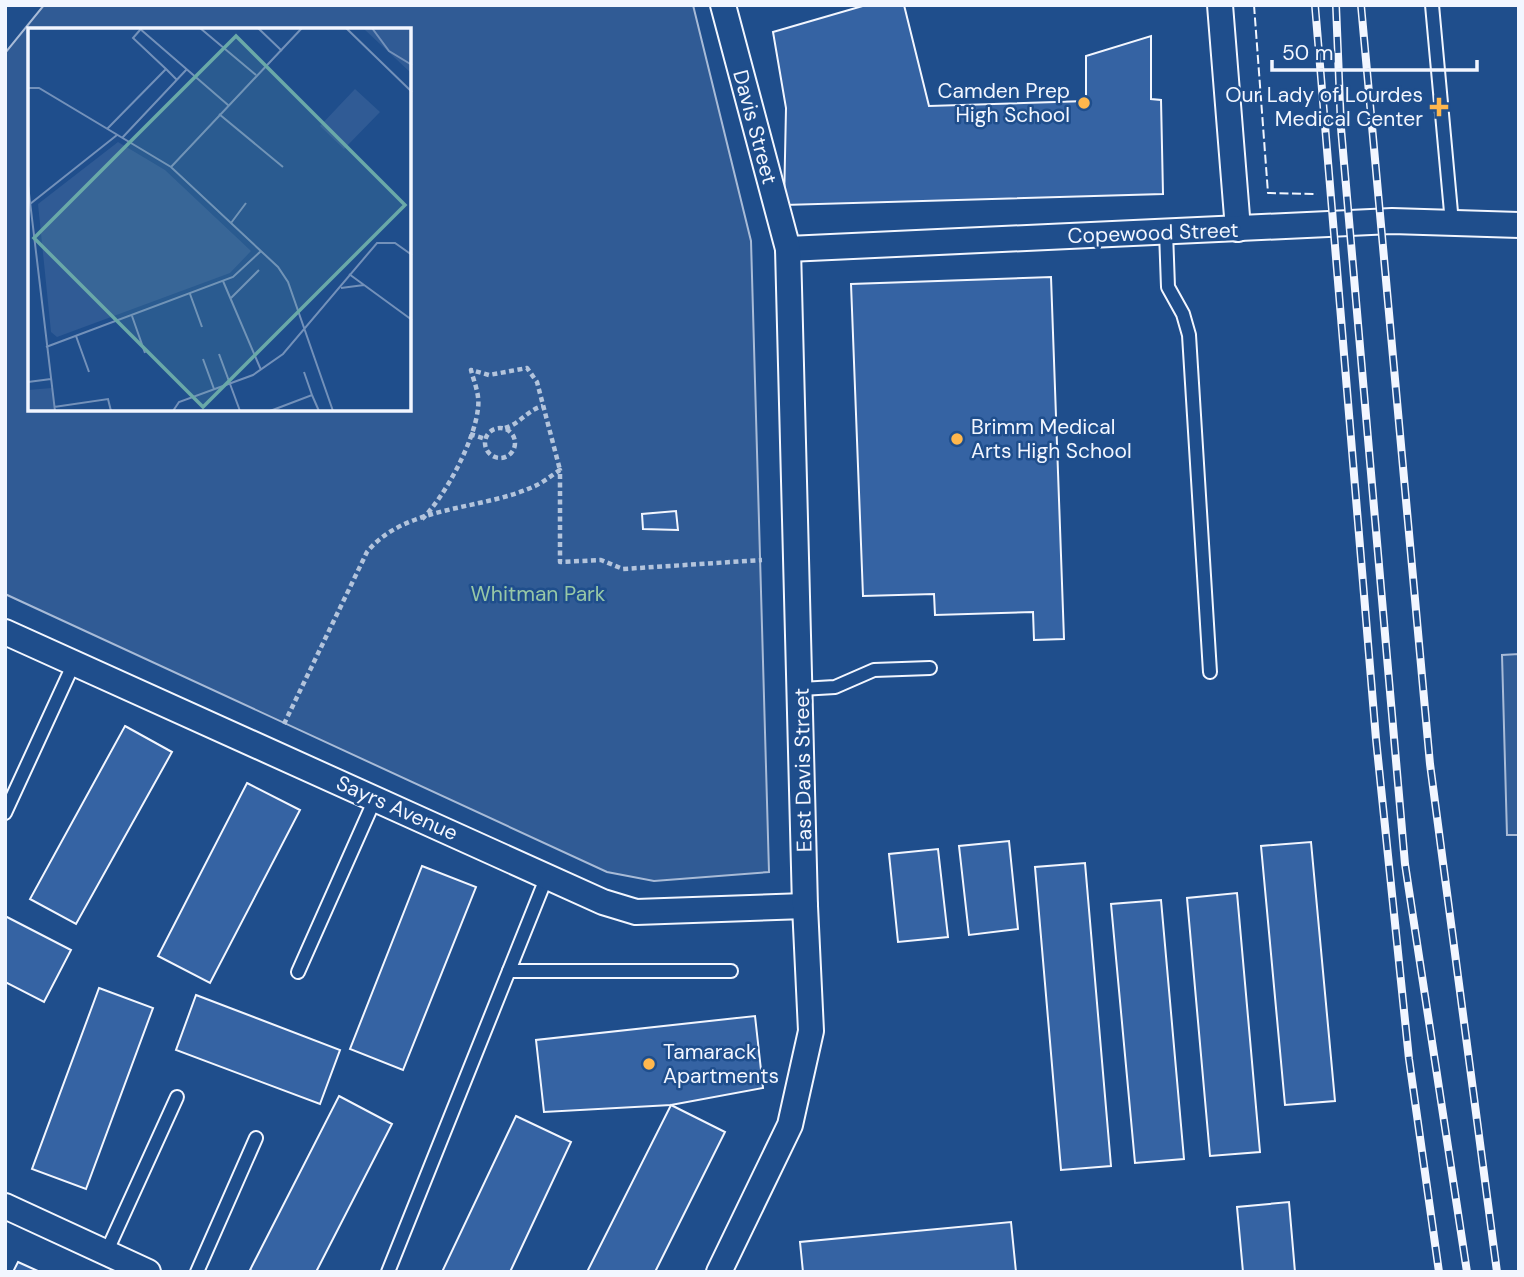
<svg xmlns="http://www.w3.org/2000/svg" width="1524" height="1277" font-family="'DM Sans',sans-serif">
<rect width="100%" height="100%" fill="#1f4e8c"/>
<!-- green -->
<g fill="#305b95" stroke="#a8bbd7" stroke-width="2" fill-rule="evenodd">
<path d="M 44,5 L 693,5 L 751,241 L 769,872 L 654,881 L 607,872 L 5,594 L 5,53 ZM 30,30 L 410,30 L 410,410 L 30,410 Z"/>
<polygon points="1519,654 1519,835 1507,835 1502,655"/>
</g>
<!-- building -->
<g fill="#3563a3" stroke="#f2f6ff" stroke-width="2">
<polygon points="866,5 904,5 929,106 1086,101 1086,56 1151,36 1151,99 1161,100 1163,194 784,205 786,108 773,32"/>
<polygon points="1051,277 1064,639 1034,640 1033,612 935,615 934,594 863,596 851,284"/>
<polygon points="676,511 678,530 643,529 642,514"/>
<polygon points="125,726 172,752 76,924 30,899"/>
<polygon points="247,783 300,810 210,983 158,956"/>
<polygon points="1009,841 1018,929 969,935 959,846"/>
<polygon points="1311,842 1335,1101 1285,1105 1261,846"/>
<polygon points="938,849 948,937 898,942 889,854"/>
<polygon points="1085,863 1111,1166 1061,1170 1035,867"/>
<polygon points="422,866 476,887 403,1070 350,1049"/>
<polygon points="1237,893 1260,1152 1210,1156 1187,898"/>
<polygon points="1161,900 1184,1159 1135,1163 1111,904"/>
<polygon points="5,916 71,950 44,1002 5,982"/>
<polygon points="99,988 153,1008 86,1189 32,1169"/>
<polygon points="196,995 340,1050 320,1104 176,1050"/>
<polygon points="755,1016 763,1088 671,1105 544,1112 536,1040"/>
<polygon points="339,1096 392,1124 316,1272 254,1272 250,1270"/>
<polygon points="671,1105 725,1132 655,1272 587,1272"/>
<polygon points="516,1116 571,1142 510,1272 442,1272"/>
<polygon points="1289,1202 1295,1272 1243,1272 1237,1207"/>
<polygon points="1011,1222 1016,1272 803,1272 800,1242"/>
<polygon points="18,1262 40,1272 13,1272"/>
</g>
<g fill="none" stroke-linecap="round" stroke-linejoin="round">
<!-- lane casing -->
<g stroke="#f2f6ff" stroke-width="16">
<g id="lane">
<polyline points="1432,5 1452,223"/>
<polyline points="1166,232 1168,287 1183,314 1189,335 1210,672"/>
<polyline points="801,689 835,687 874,670 930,668"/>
<polyline points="5,813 74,663"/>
<polyline points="509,971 731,971"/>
<polyline points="298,972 375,799"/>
<polyline points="106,1253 177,1097"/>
<polyline points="197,1272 256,1138"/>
<polyline points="388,1272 547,876"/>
</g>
</g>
<!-- street casing -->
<g stroke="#f2f6ff" stroke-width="28">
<g id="street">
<polyline points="1220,5 1238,229"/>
<polyline points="788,249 1392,221 1519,225"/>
<polyline points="5,632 603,902 636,912 805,906"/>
<polyline points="5,1206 148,1272"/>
<polyline points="719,1272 790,1125 811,1031 805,906 788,249 723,5"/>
</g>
</g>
<!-- path -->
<g stroke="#b3c4dc" stroke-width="4.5" stroke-dasharray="5 3.5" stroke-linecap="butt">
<circle cx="500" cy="443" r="15"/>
<path d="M 505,428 C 520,424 527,410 543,406"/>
<polyline points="470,434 486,439"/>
<path d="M 422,519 C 445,497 475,440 478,408 C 480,395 474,382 471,370 L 489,375 L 527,368 L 537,382 L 560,470"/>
<path d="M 284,724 L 367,552 C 406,504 484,511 537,485 C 545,481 552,475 560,470 L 560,562 L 601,560 L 623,569 L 762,560"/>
</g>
<!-- lane -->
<use href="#lane" stroke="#1f4e8c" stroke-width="12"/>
<!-- street -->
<use href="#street" stroke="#1f4e8c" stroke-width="24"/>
<!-- rail casing -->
<g stroke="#f2f6ff" stroke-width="8">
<g id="rail">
<polyline points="1315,5 1376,739 1409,1059 1439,1272"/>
<polyline points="1336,5 1341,128 1405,864 1467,1272"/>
<polyline points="1361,5 1430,764 1497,1272"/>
</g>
</g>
<!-- rail -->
<use href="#rail" stroke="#1f4e8c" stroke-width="5" stroke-dasharray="16" stroke-linecap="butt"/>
<!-- fence -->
<polyline stroke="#f2f6ff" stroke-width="2" stroke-dasharray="9 3.5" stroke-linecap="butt" points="1254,5 1268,193 1317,194"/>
</g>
<!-- markers -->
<g fill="#ffb74d" stroke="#1f4e8c" stroke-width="2.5">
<circle cx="1084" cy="103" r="7"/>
<path d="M1435.5 96.5h7v7h7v7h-7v7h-7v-7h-7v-7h7z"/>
<circle cx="957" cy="439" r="7"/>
<circle cx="649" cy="1064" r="7"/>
</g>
<g text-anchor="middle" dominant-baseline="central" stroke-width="5" stroke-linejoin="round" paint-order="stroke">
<!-- poi labels -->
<g font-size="21" fill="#f2f6ff" stroke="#1f4e8c" text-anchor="end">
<text x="1070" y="91">Camden Prep<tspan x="1070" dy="24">High School</tspan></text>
<text x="1423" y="95">Our Lady of Lourdes<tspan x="1423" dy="24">Medical Center</tspan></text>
<text x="971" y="427" text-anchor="start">Brimm Medical<tspan x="971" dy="24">Arts High School</tspan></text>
<text x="663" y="1052" text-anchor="start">Tamarack<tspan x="663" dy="24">Apartments</tspan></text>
</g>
<!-- street labels -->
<g font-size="21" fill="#f2f6ff" stroke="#1f4e8c">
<text transform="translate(755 127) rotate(75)">Davis Street</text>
<text transform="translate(1153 233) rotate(-2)">Copewood Street</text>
<text transform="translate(803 770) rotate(-91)">East Davis Street</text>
<text transform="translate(397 808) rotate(24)">Sayrs Avenue</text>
</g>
<!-- park labels -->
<g font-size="21" fill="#97c8a6" stroke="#1f4e8c">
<text x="538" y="594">Whitman Park</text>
</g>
</g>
<!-- overview -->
<g transform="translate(28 28)">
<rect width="383" height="383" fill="#1f4e8c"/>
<path d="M 383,0 L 383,45 L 336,1 ZM 327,61 L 352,84 L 316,121 L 292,98 ZM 90,114 L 137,142 L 223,223 L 202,245 L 29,309 L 23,304 L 10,176 ZM 24,360 L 27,383 L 0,383 L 0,362 Z" fill="#305b95"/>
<path fill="none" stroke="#7391ba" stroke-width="2" d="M 111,0 L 200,77M 172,0 L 228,47M 230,0 L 254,23M 318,0 L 384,64M 344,0 L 361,23 L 384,37M 112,2 L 105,10 L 138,41M 0,60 L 11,60 L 143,139 L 250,239 L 260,254 L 305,383M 191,86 L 255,139M 79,101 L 138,41 L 149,52M 94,110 L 159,41M 143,139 L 274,0M 0,157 L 27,383M 2,176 L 89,107M 203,195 L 218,175M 321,246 L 384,292M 195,253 L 233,342M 313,260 L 336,257M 162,266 L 174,299M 202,271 L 231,242M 104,288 L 117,325M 48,308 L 61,344M 18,319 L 205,249 L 233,223M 191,326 L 212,383M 175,331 L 186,361M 276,344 L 284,367M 0,354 L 23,351M 26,379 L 80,371 L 83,383M 145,383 L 151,374 L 225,347 L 255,326 L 349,215 L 367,215 L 384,227M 242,383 L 284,367 L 291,383"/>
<path fill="#6aa9a8" fill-opacity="0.15" stroke="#6aa9a8" stroke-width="3.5" d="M 208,8 L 377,177 L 175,379 L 6,210 Z"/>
<rect width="383" height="383" fill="none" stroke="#f2f6ff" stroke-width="3.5"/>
</g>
<!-- border -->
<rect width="1524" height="1277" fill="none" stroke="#f2f6ff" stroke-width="14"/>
<!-- scale -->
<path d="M1272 60v10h205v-10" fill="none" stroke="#f2f6ff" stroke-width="3.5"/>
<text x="1282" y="60" font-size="21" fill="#f2f6ff" stroke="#1f4e8c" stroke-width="5" paint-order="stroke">50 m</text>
</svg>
